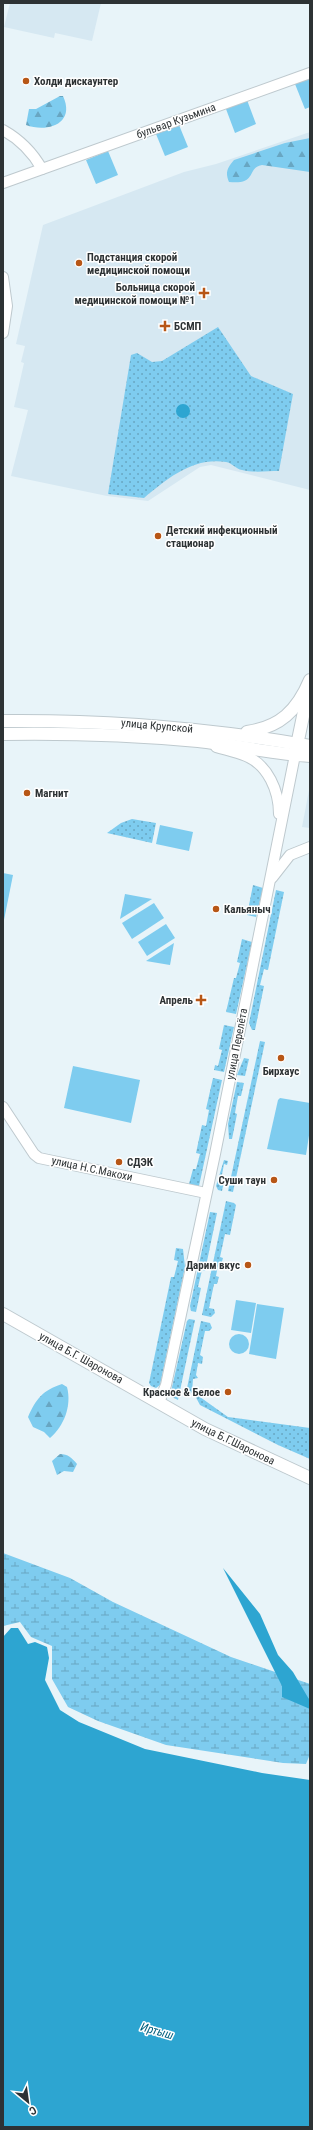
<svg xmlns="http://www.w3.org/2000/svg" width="313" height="2130" font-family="'Roboto Condensed',sans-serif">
<defs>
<pattern id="grass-dots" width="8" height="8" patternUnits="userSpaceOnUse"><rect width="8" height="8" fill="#7eccef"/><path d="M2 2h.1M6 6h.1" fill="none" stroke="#68a6c2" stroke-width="1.8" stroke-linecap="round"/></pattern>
<pattern id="forest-firs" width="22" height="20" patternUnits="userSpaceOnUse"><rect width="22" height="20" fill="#7eccef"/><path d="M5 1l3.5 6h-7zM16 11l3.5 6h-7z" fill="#68a6c2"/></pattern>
<pattern id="wetland-marsh" width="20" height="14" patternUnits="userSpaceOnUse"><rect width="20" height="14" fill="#7eccef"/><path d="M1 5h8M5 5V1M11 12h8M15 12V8" fill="none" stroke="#68a6c2"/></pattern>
</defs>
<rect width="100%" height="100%" fill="#e8f4f9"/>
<!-- built -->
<g fill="#d6e8f2">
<polygon points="10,3 101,3 92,41 55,33 54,38 4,27"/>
<polygon points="310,132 310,490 211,465 200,467 148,501 107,496 11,476 28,410 14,407 24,363 21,362 25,346 16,344 43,225 184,172 216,164"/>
<polygon points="310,785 310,828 302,827"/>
</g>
<!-- grass -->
<g fill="url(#grass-dots)">
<path d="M 218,327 L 251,376 L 293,394 L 279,471 C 267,471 253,473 242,470 C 236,469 232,463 226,462 C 193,457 168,478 144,498 L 108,494 L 131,355 L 137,353 L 152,362 L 162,361 Z"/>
<polygon points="132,819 156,823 152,843 107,833 121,823"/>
<polygon points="253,885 263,888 256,917 247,915"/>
<polygon points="276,890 284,892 268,970 264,969 260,985 264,986 255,1030 252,1030 249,1023"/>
<polygon points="242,939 252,942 236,1014 226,1012 234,978 236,978 240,963 237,962"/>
<polygon points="224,1025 234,1027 224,1072 214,1070 215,1065 218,1066 222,1050 219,1049"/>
<polygon points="260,1041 265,1042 233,1192 228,1191"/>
<polygon points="244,1058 249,1059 245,1076 237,1075"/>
<polygon points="213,1078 222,1080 199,1186 189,1184 193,1169 196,1169 200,1154 196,1153 202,1125 206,1126 209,1110 206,1109"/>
<polygon points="237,1082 244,1083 241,1096 238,1096 235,1113 237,1114 232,1139 229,1139 228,1124"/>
<polygon points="224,1160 228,1161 227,1165 224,1164 221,1180 224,1181 222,1191 218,1190 216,1186"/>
<polygon points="226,1201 234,1203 236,1205 230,1235 225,1234 220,1257 223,1258 221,1265 218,1265 216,1276 219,1277 217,1284 214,1284 209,1308 214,1309 215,1313 211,1317 202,1315"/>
<polygon points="210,1212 217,1213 205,1271 202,1270 198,1287 201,1288 196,1312 191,1311 190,1306"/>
<polygon points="176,1248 183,1249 185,1267 160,1385 156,1388 151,1386 149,1383 171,1277 174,1277 178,1261 174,1260"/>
<polygon points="189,1319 195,1320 178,1400 170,1396 187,1321"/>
<polygon points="201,1321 210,1323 212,1328 209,1331 205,1331 200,1355 203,1357 202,1364 198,1363 196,1375 198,1378 193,1379 192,1392 190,1394 187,1388"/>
<polygon points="193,1392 228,1417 310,1428 310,1459 278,1445 200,1405"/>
</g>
<!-- forest -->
<g fill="url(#forest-firs)">
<path d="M 60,96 L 63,96 C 76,124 47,133 26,125 L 29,109 L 36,109 Z"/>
<path d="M 310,138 L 310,172 L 262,165 C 246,168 258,185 229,182 C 225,173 227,168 234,160 L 285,143 Z"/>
<path d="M 62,1384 L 67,1387 C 72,1406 64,1426 50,1438 L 44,1432 L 33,1427 L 28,1417 C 36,1399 43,1390 62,1384 Z"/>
<path d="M 60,1454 C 68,1454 72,1458 77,1464 L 73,1472 L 64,1471 L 57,1475 L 52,1461 Z"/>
</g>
<!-- wetland -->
<polygon fill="url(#wetland-marsh)" points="3,1553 70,1578 113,1602 231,1657 310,1684 310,1754 306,1764 283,1763 166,1745 98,1721 68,1707 52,1679 52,1646 31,1637 20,1622 3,1626"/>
<!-- park -->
<g fill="#7eccef">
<polygon points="310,77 310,107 305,109 295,84"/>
<polygon points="247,100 256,124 235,133 226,109"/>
<polygon points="179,125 188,147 165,156 156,134"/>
<polygon points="108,151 118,175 96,184 86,160"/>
<polygon points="160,825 193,832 189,851 156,844"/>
<polygon points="3,873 13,875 3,925"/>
<polygon points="125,894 152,899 120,919"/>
<polygon points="154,903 164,918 132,939 122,923"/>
<polygon points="166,924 175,938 147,956 138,942"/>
<polygon points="174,943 170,965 146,961"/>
<polygon points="73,1066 140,1080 131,1123 64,1108"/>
<polygon points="280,1098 310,1103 310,1129 306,1155 267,1149 278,1100"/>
<polygon points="236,1300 256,1303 251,1333 231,1330"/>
<polygon points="257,1304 284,1308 276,1359 249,1354"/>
<circle cx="239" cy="1344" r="10"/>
</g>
<!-- water -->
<g fill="#2da5d1">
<circle cx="183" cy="411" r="7"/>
<polygon points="223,1568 260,1614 278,1655 293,1672 310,1701 310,1709 282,1697 282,1686"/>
<polygon points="11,1628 18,1628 28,1644 35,1642 47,1647 49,1658 45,1680 60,1710 79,1722 145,1749 262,1773 310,1780 310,2127 3,2127 3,1637"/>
</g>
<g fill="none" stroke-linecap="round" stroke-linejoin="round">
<!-- minor casing -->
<g stroke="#bec9ce" stroke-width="12">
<g id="minor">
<path d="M 3,130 C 19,139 33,153 42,169"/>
<polyline points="3,183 310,73"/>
<polyline points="3,277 7,306 3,333"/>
<path d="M 216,747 C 226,750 236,752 246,756 C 268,765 279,791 279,814"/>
<polyline points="272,878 290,855 310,847"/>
<polyline points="3,1107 34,1154 39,1158 206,1193"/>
<polyline points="159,1402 166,1385 215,1154 295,755"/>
</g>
</g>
<!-- major casing -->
<g stroke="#bec9ce" stroke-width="14">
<g id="major">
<path d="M 3,721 C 107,720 208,728 310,746"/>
<path d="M 247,732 C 280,727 297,711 310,680"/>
<path d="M 3,734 C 68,733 133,735 198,741 C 235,745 273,754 310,756"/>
<polyline points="296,750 308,692"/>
<polyline points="3,1314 205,1429 310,1478"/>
</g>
</g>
<!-- minor -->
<use href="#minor" stroke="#fff" stroke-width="10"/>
<!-- major -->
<use href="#major" stroke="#fff" stroke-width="12"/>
</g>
<!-- markers -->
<g fill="#b75616" stroke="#fff" stroke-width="1.5">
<circle cx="26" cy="81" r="4"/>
<circle cx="79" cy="263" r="4"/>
<path d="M202 287h4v4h4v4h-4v4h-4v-4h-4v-4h4z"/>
<path d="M163 320h4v4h4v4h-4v4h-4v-4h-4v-4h4z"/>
<circle cx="158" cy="536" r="4"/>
<circle cx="27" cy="793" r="4"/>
<circle cx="216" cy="909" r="4"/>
<path d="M199 994h4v4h4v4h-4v4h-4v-4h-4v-4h4z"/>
<circle cx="281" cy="1058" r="4"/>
<circle cx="119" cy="1162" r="4"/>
<circle cx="274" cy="1180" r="4"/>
<circle cx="248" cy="1265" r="4"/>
<circle cx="228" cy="1392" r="4"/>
</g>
<g text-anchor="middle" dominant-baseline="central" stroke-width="3" stroke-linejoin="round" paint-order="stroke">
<!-- poi labels -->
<g font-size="11" font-weight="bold" fill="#2d3234" stroke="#fff" text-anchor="start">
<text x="34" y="81">Холди дискаунтер</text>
<text x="87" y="257">Подстанция скорой<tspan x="87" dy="13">медицинской помощи</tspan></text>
<text x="195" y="287" text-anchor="end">Больница скорой<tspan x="195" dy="13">медицинской помощи №1</tspan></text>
<text x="174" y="326">БСМП</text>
<text x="166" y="530">Детский инфекционный<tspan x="166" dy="13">стационар</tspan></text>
<text x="35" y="793">Магнит</text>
<text x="224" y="909">Кальяныч</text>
<text x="193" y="1000" text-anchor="end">Апрель</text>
<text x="281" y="1071" text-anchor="middle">Бирхаус</text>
<text x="127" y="1162">СДЭК</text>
<text x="266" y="1180" text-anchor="end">Суши таун</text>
<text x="240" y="1265" text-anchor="end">Дарим вкус</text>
<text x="220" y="1392" text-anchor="end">Красное &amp; Белое</text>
</g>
<!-- street labels -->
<g font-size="11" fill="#2d3234" stroke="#fff">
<text transform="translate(176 121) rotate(-20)">бульвар Кузьмина</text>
<text transform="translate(157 726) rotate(5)">улица Крупской</text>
<text transform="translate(237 1044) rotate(-79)">улица Перелёта</text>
<text transform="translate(92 1169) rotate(12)">улица Н.С.Макохи</text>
<text transform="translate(81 1358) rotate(29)">улица Б.Г. Шаронова</text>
<text transform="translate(233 1442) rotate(26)">улица Б.Г.Шаронова</text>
</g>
<!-- water labels -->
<g font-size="12" font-style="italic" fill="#005f7e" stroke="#fff">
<text transform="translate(157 2031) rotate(16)">Иртыш</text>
</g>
</g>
<!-- border -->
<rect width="313" height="2130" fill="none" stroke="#2d3234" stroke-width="8"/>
<!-- north arrow -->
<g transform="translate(28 2102) rotate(151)" stroke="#ffffff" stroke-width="3" paint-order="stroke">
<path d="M0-3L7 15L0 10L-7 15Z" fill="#2d3234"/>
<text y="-6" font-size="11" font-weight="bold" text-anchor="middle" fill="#2d3234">С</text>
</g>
</svg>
